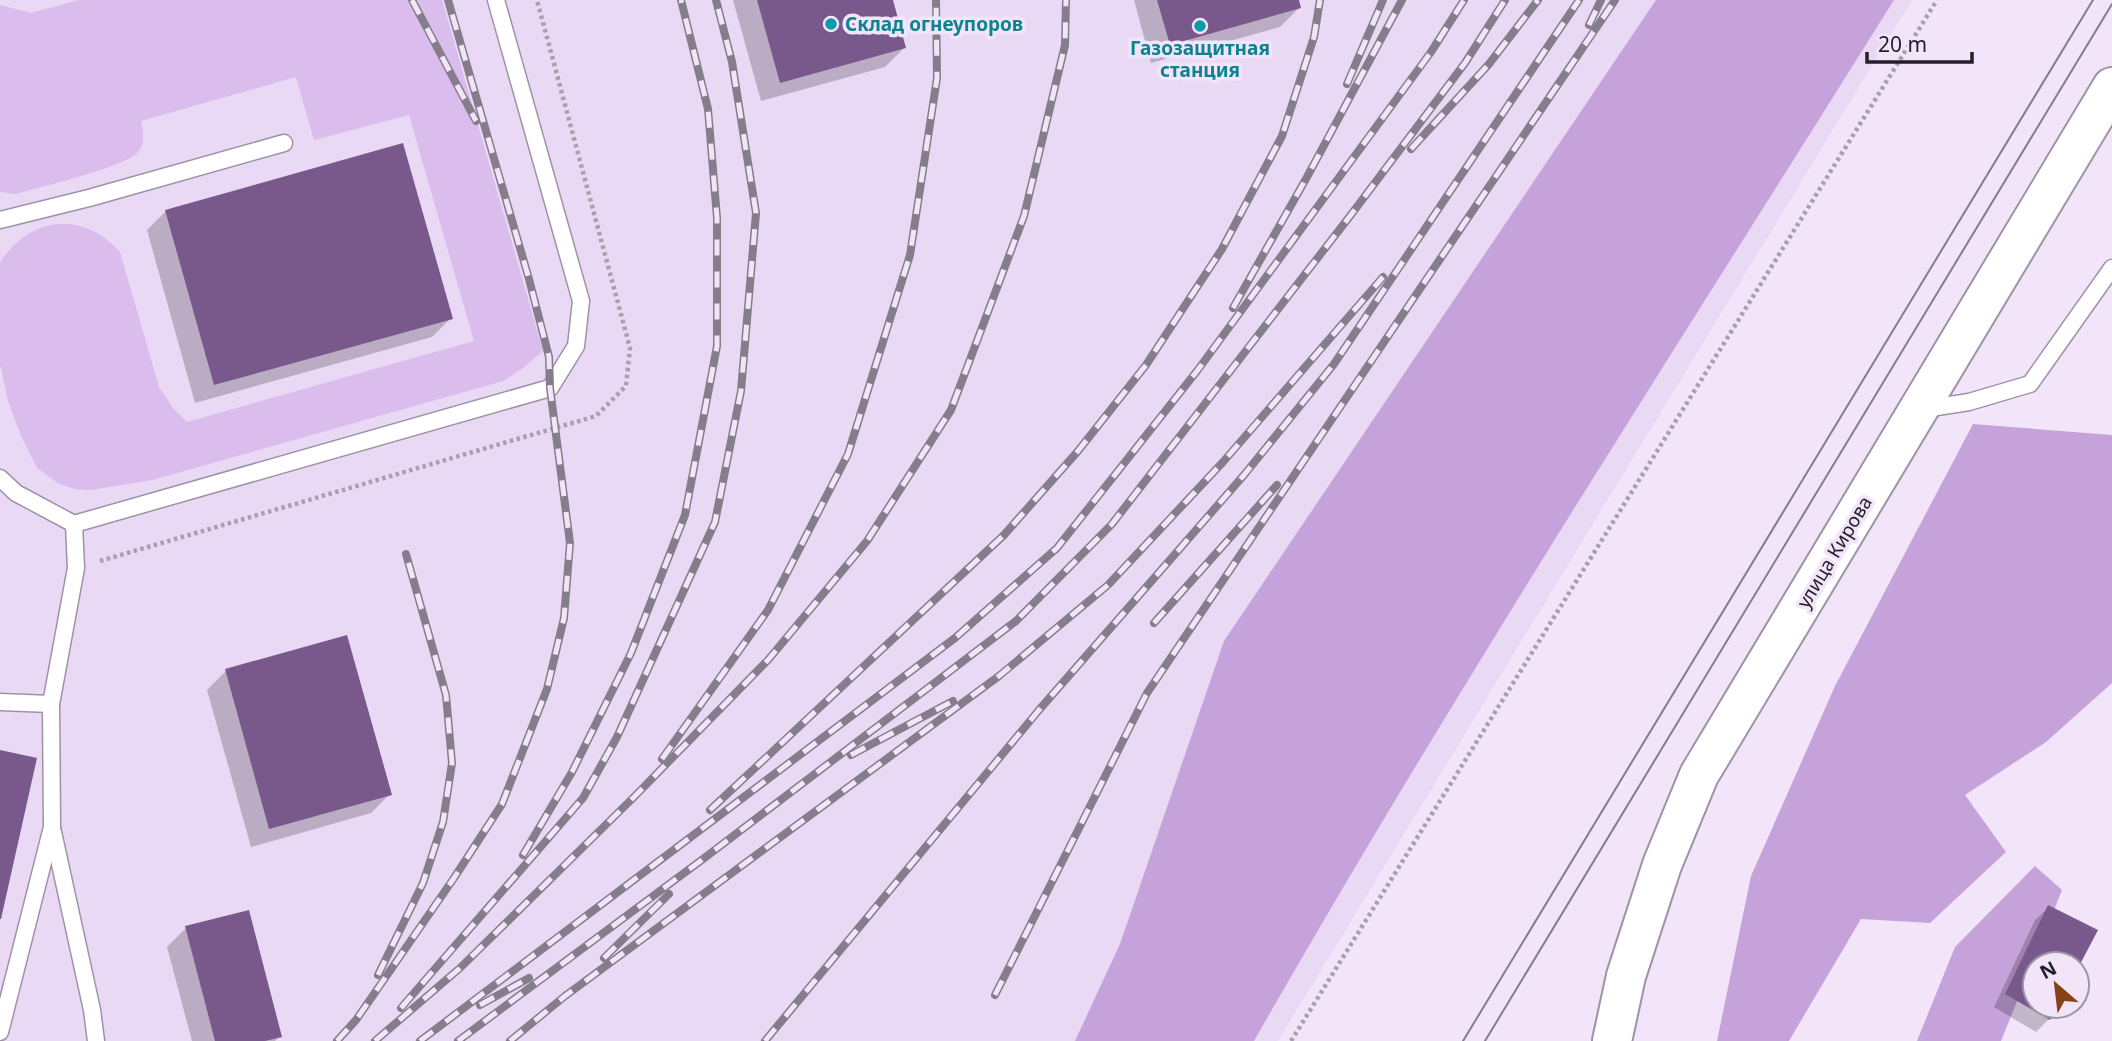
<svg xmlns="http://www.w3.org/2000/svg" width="2112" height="1041" font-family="'Noto Sans',sans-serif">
<rect width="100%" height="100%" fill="#f2e5fa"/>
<!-- built -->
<polygon fill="#e9d9f4" points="0,0 1912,0 1278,1041 0,1041"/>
<!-- green -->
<path fill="#dabced" d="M 79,0 L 442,0 L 543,351 L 523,368 L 503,381 L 152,480 L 91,490 L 75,489 L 58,483 L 37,468 L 21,436 L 8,401 L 0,364 L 0,262 C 31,216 83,210 120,252 L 159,387 L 173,408 L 187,422 L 474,341 L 409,115 L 314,140 L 296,77 L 141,121 C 143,131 146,143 138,152 C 126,167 39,187 16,194 L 0,192 L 0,5 L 31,13 Z"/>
<!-- forest -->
<g fill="#c5a3da">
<path d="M 1656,0 L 1894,0 C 1678,345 1456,687 1254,1041 L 1075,1041 L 1120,944 L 1224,641 Z"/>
<polygon points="1973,424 2112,435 2112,683 2046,742 1965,795 2006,852 1930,923 1861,919 1789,1041 1717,1041 1751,876 1835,686"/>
<polygon points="2035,866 2062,890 2001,1041 1917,1041 1955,947"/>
</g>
<!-- shadow -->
<g fill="#0003">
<polygon points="733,0 891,0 904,48 885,67 761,101"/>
<polygon points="1134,0 1297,0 1299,8 1280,27 1151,63"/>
<polygon points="166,211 451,318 432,337 195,403 147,230"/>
<polygon points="226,671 390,794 371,813 251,847 207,690"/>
<polygon points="2048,908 2096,930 2077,966 2077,964 2035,964 2035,1006 2056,1006 2049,1019 2036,1032 1994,1007 2035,920"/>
<polygon points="186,928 280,1036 275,1041 192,1041 167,947"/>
</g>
<!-- building -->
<g fill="#79598c">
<polygon points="757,0 893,0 906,48 780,83"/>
<polygon points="1157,0 1299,0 1301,8 1170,45"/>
<polygon points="403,143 453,319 214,385 165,210"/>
<polygon points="347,635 392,795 269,829 225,669"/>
<polygon points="0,750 37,758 1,919 0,919"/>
<polygon points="2048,905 2098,930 2077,970 2077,964 2035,964 2035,1006 2058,1006 2050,1020 2005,994"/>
<polygon points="249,910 282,1037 265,1041 215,1041 185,926"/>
</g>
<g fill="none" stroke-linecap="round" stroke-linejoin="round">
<!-- lane casing -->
<g stroke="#9e93a6" stroke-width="19">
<g id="lane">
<polyline points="0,220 89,198 284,143"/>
<polyline points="1924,409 1969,402 2030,384 2112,268"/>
<polyline points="0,478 16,493 74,524 550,388 576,346 581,301 496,0"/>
<polyline points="0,702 51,704 76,568 74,524"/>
<polyline points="53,832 92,1010 96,1041"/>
<polyline points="0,1032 52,827 51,704"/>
</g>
</g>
<!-- secondary casing -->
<g stroke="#9e93a6" stroke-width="42">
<polyline id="secondary" points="1612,1041 1626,976 1662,865 1699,775 2112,87"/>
</g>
<!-- path -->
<g stroke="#a99faf" stroke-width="4.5" stroke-dasharray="3.5 3.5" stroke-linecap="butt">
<polyline points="100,561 596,416 626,386 630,348 537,0"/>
<polyline points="1291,1041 1937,0"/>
</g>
<!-- lane -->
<use href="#lane" stroke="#fff" stroke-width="16"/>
<!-- secondary -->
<use href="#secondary" stroke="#fff" stroke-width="38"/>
<!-- tram -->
<g stroke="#857d8b" stroke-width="2">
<polyline points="1463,1041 2093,0"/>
<polyline points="1485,1041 2112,4"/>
</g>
<!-- rail casing -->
<g stroke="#857d8b" stroke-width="8">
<g id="rail">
<polyline points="412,0 476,121"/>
<polyline points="1589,25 1601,0"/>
<polyline points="1347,84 1383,0"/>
<polyline points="1411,149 1489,64 1538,0"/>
<polyline points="1233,308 1307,177 1402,0"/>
<polyline points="1154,623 1277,485"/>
<polyline points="851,755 953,701"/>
<polyline points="662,759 768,610 848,454 910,255 937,78 936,0"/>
<polyline points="710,810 1004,535 1078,451 1146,365 1222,249 1282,136 1314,37 1320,0"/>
<polyline points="523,855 572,772 631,653 685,515 717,346 717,218 708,109 681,0"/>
<polyline points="604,958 669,894"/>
<polyline points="378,975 423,883 443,822 452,763 446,695 406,554"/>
<polyline points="995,995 1147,693 1615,0"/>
<polyline points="480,1005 529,978"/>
<polyline points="401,1008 583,798 617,737 715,522 741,391 756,213 732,62 716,0"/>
<polyline points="337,1041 356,1020 454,878 502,804 547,689 564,618 570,543 550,388 549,357 529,279 448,0"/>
<polyline points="375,1041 460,968 633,798 768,660 867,541 951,410 1024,216 1065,45 1066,0"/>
<polyline points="420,1041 955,638 1057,548 1197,371 1431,52 1464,0"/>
<polyline points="458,1041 703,859 1016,621 1112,524 1350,216 1465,63 1505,0"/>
<polyline points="510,1041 565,996 999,676 1108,585 1223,462 1383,277"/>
<polyline points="765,1041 1039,710 1244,475 1334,364 1579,0"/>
</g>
</g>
<!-- rail -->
<use href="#rail" stroke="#f2e5fa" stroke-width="5" stroke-dasharray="16" stroke-linecap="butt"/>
</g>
<!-- markers -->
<g fill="#0f9aa8" stroke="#f2e5fa" stroke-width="2.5">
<circle cx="831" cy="24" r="7"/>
<circle cx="1200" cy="26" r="7"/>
</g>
<g text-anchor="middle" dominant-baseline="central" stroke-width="7" stroke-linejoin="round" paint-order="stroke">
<!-- culture labels -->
<g font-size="19" font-weight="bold" fill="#0d838f" stroke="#f2e5fa" text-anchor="start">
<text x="845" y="24">Склад огнеупоров</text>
<text x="1200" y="48" text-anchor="middle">Газозащитная<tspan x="1200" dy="22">станция</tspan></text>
</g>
<!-- street labels -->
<g font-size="19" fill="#231f26" stroke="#f2e5fa">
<text transform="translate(1834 552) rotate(-59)">улица Кирова</text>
</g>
</g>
<!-- north arrow -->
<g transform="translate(2056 985) rotate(332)"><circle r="33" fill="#f2e5fa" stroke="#9f96a5" stroke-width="2"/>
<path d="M0-5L12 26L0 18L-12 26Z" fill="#87421a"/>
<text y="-10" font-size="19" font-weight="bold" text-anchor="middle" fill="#231f26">N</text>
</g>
<!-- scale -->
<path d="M1867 52v10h105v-10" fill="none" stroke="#231f26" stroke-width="3.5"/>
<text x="1878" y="52" font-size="21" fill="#231f26" stroke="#f2e5fa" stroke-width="5" paint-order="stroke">20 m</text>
</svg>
